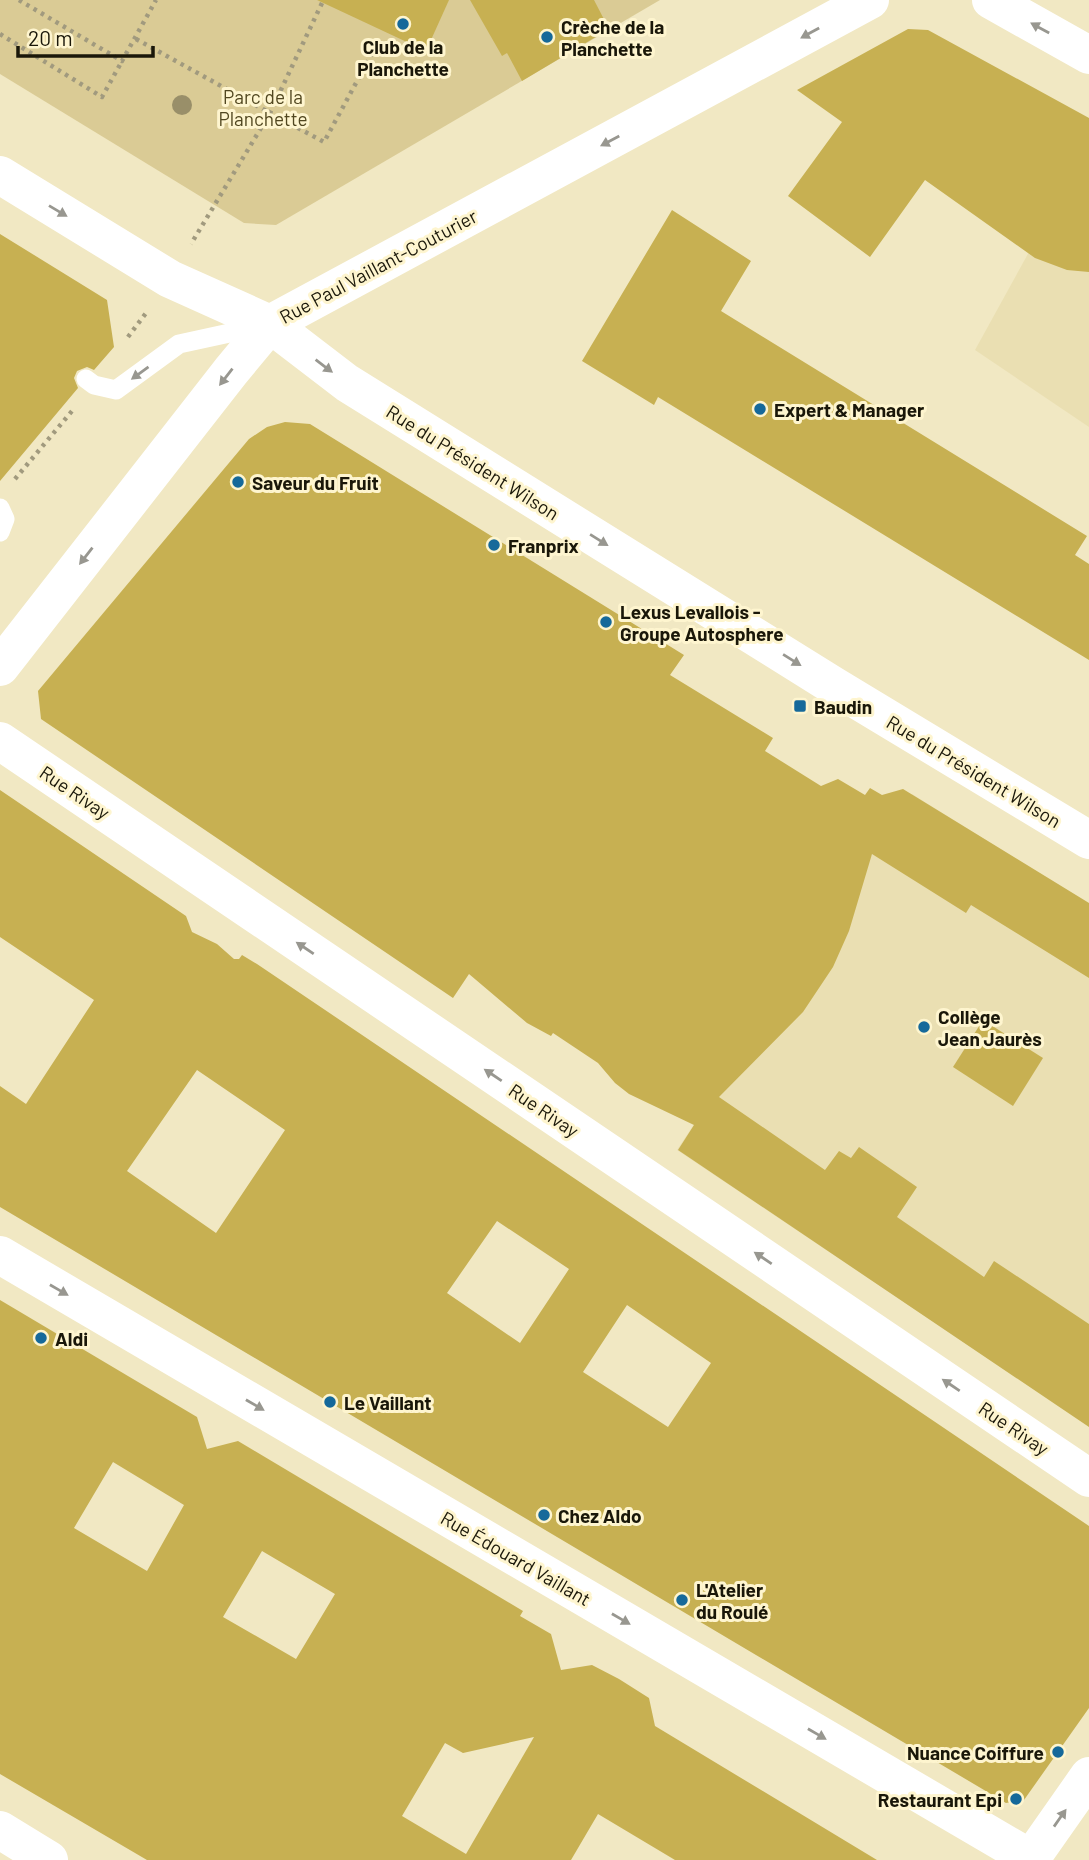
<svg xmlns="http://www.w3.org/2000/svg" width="1089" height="1860" font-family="Barlow,sans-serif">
<rect width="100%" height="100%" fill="#f1e8c3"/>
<!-- built -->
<g fill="#eadfb2">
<polygon points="1089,143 1089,427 975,350"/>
<polygon points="912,794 1089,904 1089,1426 677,1150"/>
</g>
<!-- green -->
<polygon fill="#dacb95" points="0,0 660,0 276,225 244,223 0,74"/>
<!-- building -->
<g fill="#c7b052" fill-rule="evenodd">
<polygon points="317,0 449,0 426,51"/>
<polygon points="470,0 594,0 609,29 522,81 507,53 502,56"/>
<polygon points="908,29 928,30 1089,118 1089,272 1067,270 1035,258 925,180 870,257 788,196 842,122 797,90"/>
<polygon points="672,210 751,261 721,311 1087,536 1075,555 1089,564 1089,660 658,397 654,405 582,361"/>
<polygon points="0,234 107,300 114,347 94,370 87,367 77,371 74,378 78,388 0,481"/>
<polygon points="285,422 310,424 684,655 670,675 773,738 765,751 821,786 838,779 865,795 870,788 882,795 903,789 1089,903 1089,978 971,905 966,913 872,854 849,931 833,967 803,1012 719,1097 825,1170 839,1151 851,1158 859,1147 917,1187 897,1217 984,1277 994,1261 1089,1324 1089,1427 678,1150 694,1125 629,1094 615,1083 598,1063 553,1033 551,1036 527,1023 469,974 453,998 41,719 38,691 249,439 267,427"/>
<path d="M 0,790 L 186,916 L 192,932 L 217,944 L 234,959 L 239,959 L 242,955 L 257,964 L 1089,1526 L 1089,1708 L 1024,1800 L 1006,1803 L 0,1207 L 0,1086 L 26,1104 L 94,1000 L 0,937 ZM 197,1070 L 285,1130 L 216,1233 L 127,1171 ZM 497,1221 L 569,1269 L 520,1343 L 447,1293 ZM 627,1305 L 711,1363 L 668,1427 L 583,1372 Z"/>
<polygon points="983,1020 1043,1058 1013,1106 953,1067"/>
<path d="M 0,1300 L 197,1417 L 207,1449 L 238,1441 L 523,1611 L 520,1616 L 551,1634 L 561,1670 L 592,1665 L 619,1679 L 649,1698 L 655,1726 L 877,1860 L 675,1860 L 598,1814 L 571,1860 L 147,1860 L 0,1774 ZM 113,1462 L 184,1505 L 147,1571 L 74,1528 ZM 262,1551 L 335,1594 L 296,1659 L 223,1617 ZM 534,1737 L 466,1854 L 402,1816 L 445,1743 L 463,1753 Z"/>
</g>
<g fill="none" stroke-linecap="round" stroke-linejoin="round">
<!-- path -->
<g stroke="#a19a7e" stroke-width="4.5" stroke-dasharray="3.5 5" stroke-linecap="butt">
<polyline points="19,0 122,61 156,0"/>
<polyline points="322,3 270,113 324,142 375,48"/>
<polyline points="0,34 102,97 122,61"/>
<polyline points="136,39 270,113 191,244"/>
<polyline points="128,337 146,313"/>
<polyline points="15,479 72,411"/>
</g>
<!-- lane -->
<g stroke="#fff" stroke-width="19">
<polyline points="86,379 94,385 116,390 179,344 262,326"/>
<polyline points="0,508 5,519 0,532"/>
</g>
<!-- street -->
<g stroke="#fff" stroke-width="38">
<polyline points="991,0 1089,55"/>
<polyline points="0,175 170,279 270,324 347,383 834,686 1089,840"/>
<polyline points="0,667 231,371 270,324 870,0"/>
<polyline points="0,741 1089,1478"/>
<polyline points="0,1255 1033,1860"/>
<polyline points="0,1830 49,1860"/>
<polyline points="1030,1860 1089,1776"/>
</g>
</g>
<!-- trees -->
<circle fill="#998f69" cx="182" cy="105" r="10"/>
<!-- one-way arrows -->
<defs><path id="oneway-solid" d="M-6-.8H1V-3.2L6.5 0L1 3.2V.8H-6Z" transform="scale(1.75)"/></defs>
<g fill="#989790">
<use href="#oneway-solid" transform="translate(1040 28) rotate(-151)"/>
<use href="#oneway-solid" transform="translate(810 33) rotate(151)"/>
<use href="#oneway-solid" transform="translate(610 141) rotate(152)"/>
<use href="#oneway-solid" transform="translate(58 211) rotate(31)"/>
<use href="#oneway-solid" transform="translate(324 366) rotate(37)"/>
<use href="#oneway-solid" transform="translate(140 373) rotate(144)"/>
<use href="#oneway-solid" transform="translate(226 377) rotate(128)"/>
<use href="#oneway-solid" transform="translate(599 540) rotate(32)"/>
<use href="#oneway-solid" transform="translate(86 556) rotate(128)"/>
<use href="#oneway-solid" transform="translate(792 660) rotate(32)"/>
<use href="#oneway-solid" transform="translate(305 948) rotate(-146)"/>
<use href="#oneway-solid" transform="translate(493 1075) rotate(-146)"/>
<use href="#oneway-solid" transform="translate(763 1258) rotate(-146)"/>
<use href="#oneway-solid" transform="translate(59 1290) rotate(30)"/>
<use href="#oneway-solid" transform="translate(951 1385) rotate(-146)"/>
<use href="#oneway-solid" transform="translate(255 1405) rotate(30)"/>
<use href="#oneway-solid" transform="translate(621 1619) rotate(30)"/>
<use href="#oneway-solid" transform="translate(817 1734) rotate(30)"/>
<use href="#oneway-solid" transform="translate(1060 1818) rotate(-55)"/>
</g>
<!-- markers -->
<g fill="#16699a" stroke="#fef5cf" stroke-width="2.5">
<circle cx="403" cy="24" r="7"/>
<circle cx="547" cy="37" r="7"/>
<circle cx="760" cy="409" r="7"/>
<circle cx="238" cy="482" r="7"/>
<circle cx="494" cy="545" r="7"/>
<circle cx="606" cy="622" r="7"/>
<rect x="793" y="699" width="14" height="14" rx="3.5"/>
<circle cx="924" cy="1027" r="7"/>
<circle cx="41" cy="1338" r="7"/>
<circle cx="330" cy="1402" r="7"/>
<circle cx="544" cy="1515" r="7"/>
<circle cx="682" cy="1600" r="7"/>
<circle cx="1058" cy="1752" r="7"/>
<circle cx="1016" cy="1799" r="7"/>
</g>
<g text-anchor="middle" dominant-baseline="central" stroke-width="6" stroke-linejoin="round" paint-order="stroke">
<!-- poi labels -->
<g font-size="19" font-weight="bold" fill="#1a1709" stroke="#fef5cf" text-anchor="start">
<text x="561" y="26">Crèche de la<tspan x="561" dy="22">Planchette</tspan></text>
<text x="403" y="46" text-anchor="middle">Club de la<tspan x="403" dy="22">Planchette</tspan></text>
<text x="774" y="409">Expert &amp; Manager</text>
<text x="252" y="482">Saveur du Fruit</text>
<text x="508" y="545">Franprix</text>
<text x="620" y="611">Lexus Levallois -<tspan x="620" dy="22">Groupe Autosphere</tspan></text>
<text x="814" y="706">Baudin</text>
<text x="938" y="1016">Collège<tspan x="938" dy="22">Jean Jaurès</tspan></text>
<text x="55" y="1338">Aldi</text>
<text x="344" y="1402">Le Vaillant</text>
<text x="558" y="1515">Chez Aldo</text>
<text x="696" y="1589">L'Atelier<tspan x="696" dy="22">du Roulé</tspan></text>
<text x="1044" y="1752" text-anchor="end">Nuance Coiffure</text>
<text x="1002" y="1799" text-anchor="end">Restaurant Epi</text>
</g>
<!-- park labels -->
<g font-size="19" fill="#514720" stroke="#fef5cf">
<text x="263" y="96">Parc de la<tspan x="263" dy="22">Planchette</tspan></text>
</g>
<!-- street labels -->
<g font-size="19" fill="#1a1709" stroke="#fef5cf">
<text transform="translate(378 266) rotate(-28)">Rue Paul Vaillant-Couturier</text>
<text transform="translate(473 462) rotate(32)">Rue du Président Wilson</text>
<text transform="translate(974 771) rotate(31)">Rue du Président Wilson</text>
<text transform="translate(75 792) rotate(34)">Rue Rivay</text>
<text transform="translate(544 1110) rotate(34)">Rue Rivay</text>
<text transform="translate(1014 1428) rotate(34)">Rue Rivay</text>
<text transform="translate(516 1558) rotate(30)">Rue Édouard Vaillant</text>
</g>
</g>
<!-- scale -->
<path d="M18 46v10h135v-10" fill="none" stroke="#1a1709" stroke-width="3.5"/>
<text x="28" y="46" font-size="21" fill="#1a1709" stroke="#fef5cf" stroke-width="5" paint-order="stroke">20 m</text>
</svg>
